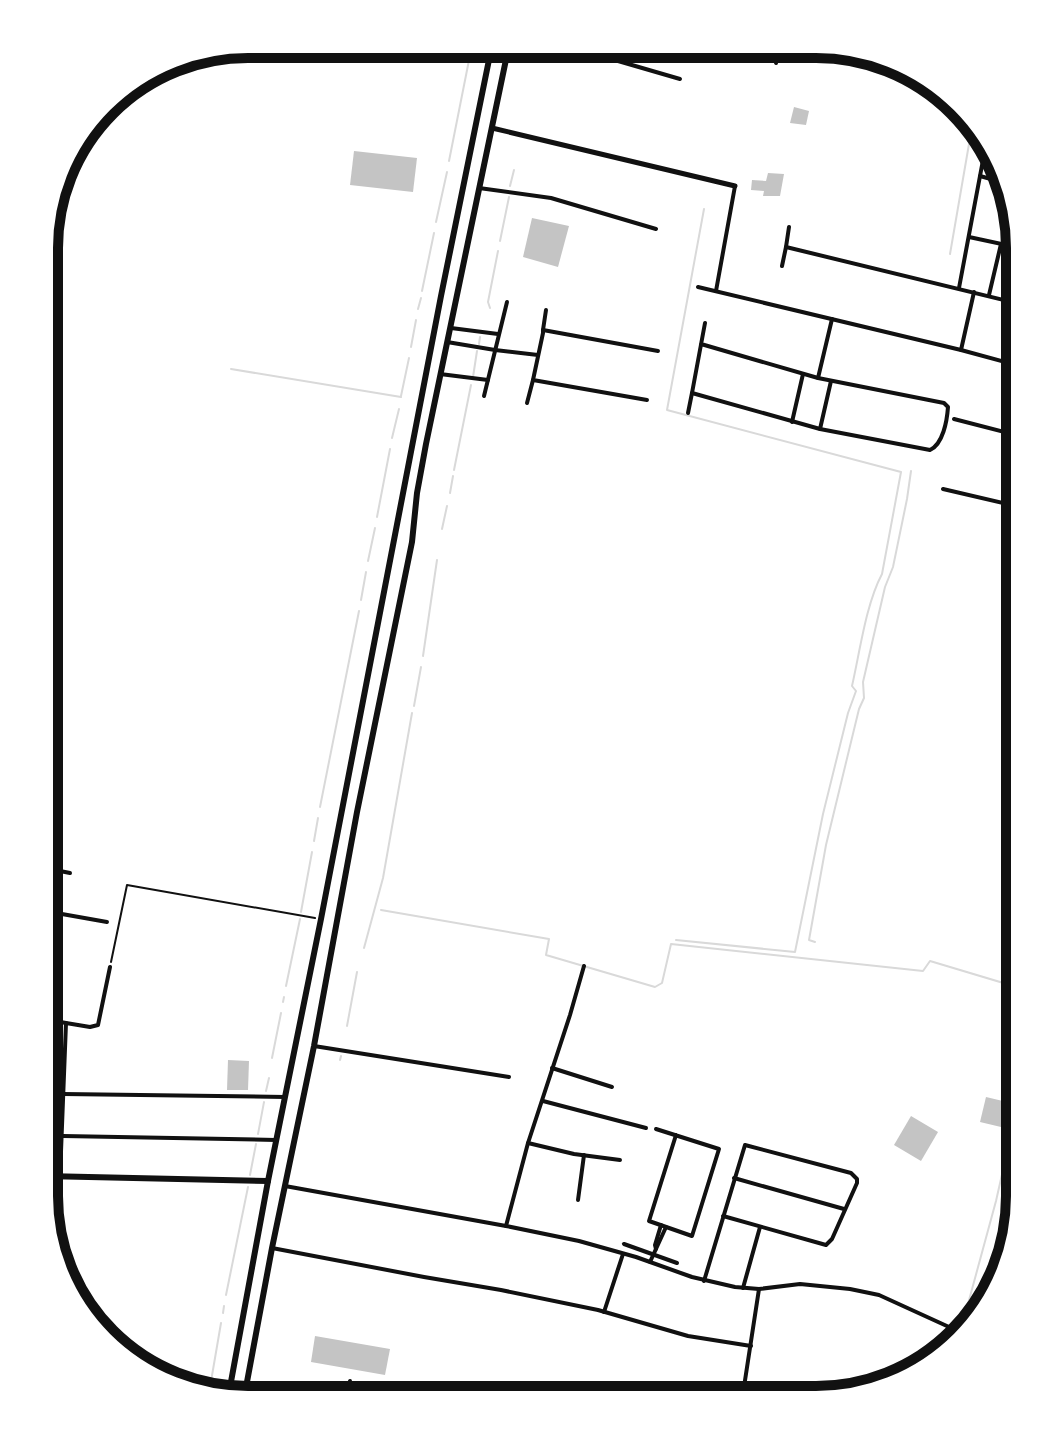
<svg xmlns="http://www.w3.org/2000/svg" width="1064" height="1444" font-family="'Source Sans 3',sans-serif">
<rect width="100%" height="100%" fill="#fff"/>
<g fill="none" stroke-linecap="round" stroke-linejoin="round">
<!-- stream -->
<g stroke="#d9d9d9" stroke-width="2">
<polyline points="449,161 472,45"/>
<polyline points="510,186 514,170"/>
<polyline points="436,222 447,172"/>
<polyline points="500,241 509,197"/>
<polyline points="950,254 969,144 974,141 976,130"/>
<polyline points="422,291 434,233"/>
<polyline points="490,308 488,302 498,251"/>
<polyline points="418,309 421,298"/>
<polyline points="479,344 480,337"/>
<polyline points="411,347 416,320"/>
<polyline points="231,369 401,397"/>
<polyline points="473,377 477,351"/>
<polyline points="401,396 409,358"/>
<polyline points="392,438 399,409"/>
<polyline points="454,470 471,385"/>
<polyline points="450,493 453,476"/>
<polyline points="377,517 390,449"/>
<polyline points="442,529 447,506"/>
<polyline points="368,561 375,528"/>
<polyline points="361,600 366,572"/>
<polyline points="423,656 437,560"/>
<polyline points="414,706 421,667"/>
<polyline points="320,807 359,611"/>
<polyline points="314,841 318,818"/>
<polyline points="381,910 549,939 546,955 655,987 662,983 671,944 923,971 930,961 1020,988"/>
<polyline points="301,912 312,852"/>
<path d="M 676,940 L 795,952 L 823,814 L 848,713 L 856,691 L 852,686 C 860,651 866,604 882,574 L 901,472 L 667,410 L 704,209"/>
<polyline points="815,942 809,940 826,845 859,709 864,698 863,682 885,587 893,567 907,499 911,471"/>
<polyline points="364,948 383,878 412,713"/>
<polyline points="286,986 300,919"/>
<polyline points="283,1002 284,997"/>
<polyline points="347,1026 357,972"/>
<polyline points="272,1058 281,1013"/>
<polyline points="340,1060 341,1056"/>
<polyline points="266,1091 269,1078"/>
<polyline points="258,1134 264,1102"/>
<polyline points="250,1175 256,1144"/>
<polyline points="226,1295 248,1187"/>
<polyline points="223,1313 224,1306"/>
<polyline points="962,1326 996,1201 1020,1095"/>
<polyline points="209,1393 221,1323"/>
</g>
</g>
<!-- building -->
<g fill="#c4c4c4">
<polygon points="794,107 809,111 806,125 790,123"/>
<polygon points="354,151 417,158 413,192 350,185"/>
<polygon points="768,173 784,174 780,196 763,196 764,191 751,190 752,180 766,181"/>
<polygon points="532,218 569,226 558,267 523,257"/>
<polygon points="228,1060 249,1061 248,1090 227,1090"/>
<polygon points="986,1097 1007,1102 1001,1127 980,1122"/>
<polygon points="911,1116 938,1132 921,1161 894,1145"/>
<polygon points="315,1336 390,1349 385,1375 311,1362"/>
</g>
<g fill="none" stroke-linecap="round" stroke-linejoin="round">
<!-- path -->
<polyline stroke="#111" stroke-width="2" points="111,962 127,885 315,918"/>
<!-- minor -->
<g stroke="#111" stroke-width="4">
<polyline points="563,45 680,79"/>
<polyline points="717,47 717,45"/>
<polyline points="776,63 780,46"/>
<polyline points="980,176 1005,183"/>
<polyline points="479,188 551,198 656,229"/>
<polyline points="789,227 786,247 1020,304"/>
<polyline points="969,237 1020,248"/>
<polyline points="782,266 786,247"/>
<polyline points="698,287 961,350 1020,366"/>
<polyline points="959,288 983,160"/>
<polyline points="716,291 735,186"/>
<polyline points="989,295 1001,244"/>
<polyline points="451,328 498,334"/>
<polyline points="543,330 546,310"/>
<polyline points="447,342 495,350 538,355"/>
<path d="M 701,344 L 818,378 L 944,403 L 948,407 C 947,421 943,444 930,450 L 820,429 L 692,393 L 705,323"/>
<polyline points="961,350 974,292"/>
<polyline points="440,374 488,380"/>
<polyline points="818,378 832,319"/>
<polyline points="484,396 507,302"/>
<polyline points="647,400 533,380 543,333 543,330 658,351"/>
<polyline points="527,403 533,380"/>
<polyline points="688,413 692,393"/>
<polyline points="954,419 1020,436"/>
<polyline points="792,422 803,374"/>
<polyline points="820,429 831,381"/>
<polyline points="943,489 1020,507"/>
<polyline points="1005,503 1020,445"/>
<polyline points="45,868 70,873"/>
<polyline points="45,911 107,922"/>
<polyline points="44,1019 66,1023"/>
<polyline points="314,1046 509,1077"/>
<polyline points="552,1068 612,1087"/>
<polyline points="63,1094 285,1097"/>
<polyline points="543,1101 646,1128"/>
<polyline points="656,1129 719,1149 692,1236 649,1221 676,1135"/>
<polyline points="63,1136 276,1140"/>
<polyline points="528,1143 574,1154 620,1160"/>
<polyline points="60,1177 66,1023 90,1027 98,1025 110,967"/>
<polyline points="734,1178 844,1209"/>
<polyline points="285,1186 506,1226 579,1241 636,1257 692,1277 735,1287 759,1289 800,1284 850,1289 879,1295 960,1332"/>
<polyline points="578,1200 584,1155"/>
<polyline points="506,1226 528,1143 570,1015 584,966"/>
<polyline points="624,1244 677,1263"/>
<polyline points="272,1248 424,1277 501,1290 598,1310 688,1336 751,1346"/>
<polyline points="656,1249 655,1245 661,1225"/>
<polyline points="650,1262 666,1227"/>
<polyline points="704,1281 745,1145 851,1173 857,1179 857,1183 832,1239 826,1245 723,1216"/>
<polyline points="743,1288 760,1227"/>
<polyline points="604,1312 623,1254"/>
<polyline points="245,1397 256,1398"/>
<polyline points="346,1399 350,1381"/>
<polyline points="742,1400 759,1289"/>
</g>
<!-- tertiary -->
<polyline stroke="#111" stroke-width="5" points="492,128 735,186"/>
<!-- secondary -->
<polyline stroke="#111" stroke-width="6" points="44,1176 268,1181"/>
<!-- primary -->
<g stroke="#111" stroke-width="6">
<polyline points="228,1398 268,1181 321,919 441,296 492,45"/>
<polyline points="244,1398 272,1248 314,1046 357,812 412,542 417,493 426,444 509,45"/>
</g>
</g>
<!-- crop -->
<path d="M0 0H1064V1444H0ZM248 58H816A190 190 0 0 1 1006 248V1196A190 190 0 0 1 816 1386H248A190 190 0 0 1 58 1196V248A190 190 0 0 1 248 58Z" fill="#fff" fill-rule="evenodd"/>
<path fill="none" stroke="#111" stroke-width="10" d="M248 58H816A190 190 0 0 1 1006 248V1196A190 190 0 0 1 816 1386H248A190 190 0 0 1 58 1196V248A190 190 0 0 1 248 58Z"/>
</svg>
